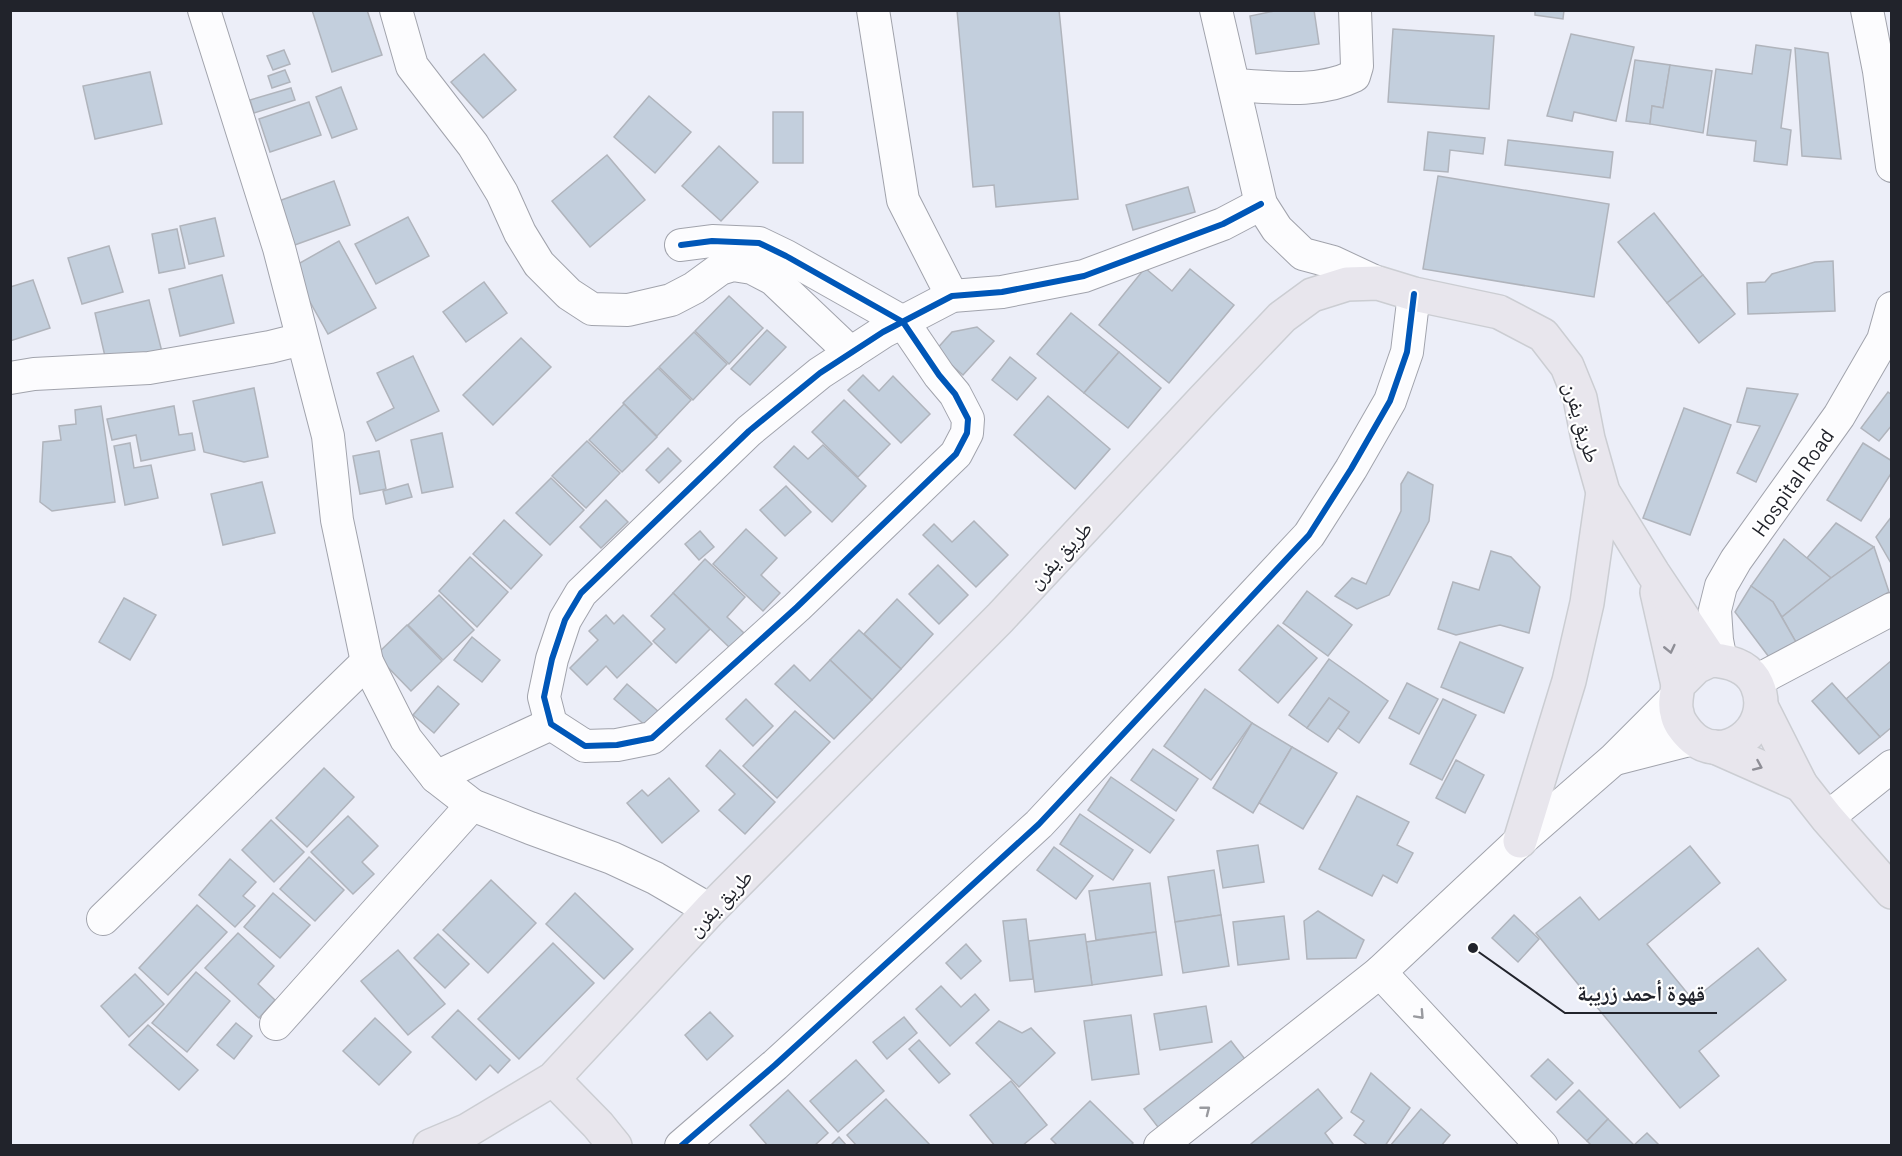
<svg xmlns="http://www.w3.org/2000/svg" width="1902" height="1156" font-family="Barlow,'Noto Naskh Arabic',sans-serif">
<rect width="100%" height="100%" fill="#eceef8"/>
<!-- building -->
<g fill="#c3cfdd" stroke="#b0b4bc" stroke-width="1.5">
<polygon points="312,10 367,10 382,55 332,72"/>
<polygon points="957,10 1059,10 1078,199 996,207 994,185 973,187"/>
<polygon points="1279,10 1314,10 1319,44 1256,54 1250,16"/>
<polygon points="1535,10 1564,10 1563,19 1535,15"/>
<polygon points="1393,29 1494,36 1489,109 1388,102"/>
<polygon points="1571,34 1634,47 1616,121 1574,112 1572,121 1547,116"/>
<polygon points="1756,45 1791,50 1781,128 1791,130 1787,165 1754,161 1756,141 1707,135 1716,69 1752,74"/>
<polygon points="1795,48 1828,53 1841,159 1802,156"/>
<polygon points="284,50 290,64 273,70 267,56"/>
<polygon points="484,54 516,90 483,118 451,82"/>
<polygon points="1635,60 1670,65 1663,108 1652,106 1650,124 1626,121"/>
<polygon points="1670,65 1712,71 1703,133 1650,124 1652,106 1663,108"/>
<polygon points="285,70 290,82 272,88 268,76"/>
<polygon points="150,72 162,124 95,139 83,86"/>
<polygon points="341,87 357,129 332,138 316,97"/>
<polygon points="291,88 295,100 254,113 250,100"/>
<polygon points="649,96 691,132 655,173 614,137"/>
<polygon points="309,102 321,135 270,152 259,119"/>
<rect x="773" y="112" width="30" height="51"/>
<polygon points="1428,132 1485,138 1483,154 1450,150 1448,172 1424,170"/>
<polygon points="1508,140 1613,152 1610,178 1505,165"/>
<polygon points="719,146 758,182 721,221 682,186"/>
<polygon points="607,155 645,200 590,247 552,201"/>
<polygon points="1438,176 1609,204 1594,297 1423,269"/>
<polygon points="334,181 350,225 292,246 276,202"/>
<polygon points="1188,187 1195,212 1133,230 1126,205"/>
<polygon points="1654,213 1703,275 1667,303 1618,242"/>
<polygon points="408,217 429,256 376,284 355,244"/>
<polygon points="215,218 224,256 189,264 180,226"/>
<polygon points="177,229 185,268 159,273 152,234"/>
<polygon points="339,241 376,308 328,334 291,268"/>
<polygon points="109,246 123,292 82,304 68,258"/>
<polygon points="1833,261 1835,311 1748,314 1747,283 1765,282 1772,274 1815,262"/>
<polygon points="1145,268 1172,291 1190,269 1234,305 1169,383 1099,325"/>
<polygon points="222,275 234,323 180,336 169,289"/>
<polygon points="1703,275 1735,314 1699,343 1667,303"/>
<polygon points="33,280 50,328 10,341 10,287"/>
<polygon points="484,282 507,313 466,342 443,312"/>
<polygon points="729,296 763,328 729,364 695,331"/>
<polygon points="149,300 162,352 107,365 95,313"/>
<polygon points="1071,313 1119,352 1084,393 1037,354"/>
<polygon points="977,327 994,341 963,375 935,351 952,332"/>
<polygon points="767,330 786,347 750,385 731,369"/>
<polygon points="694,332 727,364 693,400 659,367"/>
<polygon points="521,338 551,367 493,425 463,395"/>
<polygon points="1119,352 1161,388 1128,428 1084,393"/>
<polygon points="413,356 439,411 376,441 367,422 394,408 377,373"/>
<polygon points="1010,357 1036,378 1017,400 992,380"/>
<polygon points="658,368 691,400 657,436 623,403"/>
<polygon points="863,375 879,391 893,376 930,414 901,443 848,390"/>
<polygon points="254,388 268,457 244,462 204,452 193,401"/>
<polygon points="1747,388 1798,394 1756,482 1737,473 1760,426 1737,422"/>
<polygon points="1888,392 1892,395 1892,425 1879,441 1861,428"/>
<polygon points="1048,396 1110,449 1075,489 1014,435"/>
<polygon points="844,400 890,444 858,477 812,432"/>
<polygon points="624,404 657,437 622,472 589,440"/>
<polygon points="101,406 115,502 52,511 40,502 43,442 61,440 59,426 76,424 75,410"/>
<polygon points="174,406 179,435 192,433 195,450 141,461 136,435 112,440 107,419"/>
<polygon points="1684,408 1731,425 1690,535 1643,518"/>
<polygon points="442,433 453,487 422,493 411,440"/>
<polygon points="587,441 620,473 586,508 552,476"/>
<polygon points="130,443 134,468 151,465 158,498 125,505 114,446"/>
<polygon points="1863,443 1892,461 1892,472 1861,521 1827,500"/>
<polygon points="823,445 866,486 832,522 774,467 794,446 808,459"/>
<polygon points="668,448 681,461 659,483 646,470"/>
<polygon points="379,451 386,489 360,494 353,456"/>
<polygon points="1408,472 1433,485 1429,521 1389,595 1357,609 1335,596 1352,578 1366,584 1401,511 1401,484"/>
<polygon points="551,478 584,510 550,545 516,513"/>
<polygon points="262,482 275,533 223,545 211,494"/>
<polygon points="408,484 412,497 386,504 383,491"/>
<polygon points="786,486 811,512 785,536 760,510"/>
<polygon points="606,500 628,522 601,548 580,527"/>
<polygon points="1892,516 1892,565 1876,537"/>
<polygon points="504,520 542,555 511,589 473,554"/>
<polygon points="974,521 1008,555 976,587 923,535 934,524 952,542"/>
<polygon points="1836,523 1874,547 1831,578 1807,558"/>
<polygon points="746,529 777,558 761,575 780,593 763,611 713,564"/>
<polygon points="700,531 714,547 699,560 685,544"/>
<polygon points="1784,539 1831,578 1782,617 1773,602 1751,586"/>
<polygon points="1874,547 1889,592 1797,644 1782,617 1831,578"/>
<polygon points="1491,551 1511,557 1540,587 1529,633 1500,625 1456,635 1438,629 1453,582 1479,590"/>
<polygon points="470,557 508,592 477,627 439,591"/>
<polygon points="705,559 745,597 727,617 744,633 730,648 673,593"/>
<polygon points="938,565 968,595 939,624 909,594"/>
<polygon points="1751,586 1773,602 1797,644 1769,657 1735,612"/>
<polygon points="1307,591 1352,625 1328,656 1283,623"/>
<polygon points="673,593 710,629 676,663 653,641 665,629 651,616"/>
<polygon points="439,595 474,630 443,660 408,625"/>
<polygon points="124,598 156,615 130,660 99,642"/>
<polygon points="897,599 933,634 901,669 864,634"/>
<polygon points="606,615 614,624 623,615 652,644 617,678 606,666 587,685 570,668 598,640 589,631"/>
<polygon points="407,625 442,661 411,691 376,655"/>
<polygon points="1278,625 1317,658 1278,703 1239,670"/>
<polygon points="859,630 901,669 872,700 830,660"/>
<polygon points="472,637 500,660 482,682 454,660"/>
<polygon points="1460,642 1523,668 1504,713 1441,687"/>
<polygon points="1329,659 1388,701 1359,743 1338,728 1349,712 1329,698 1307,728 1289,715"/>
<polygon points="830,660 872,700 834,739 775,684 794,665 810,681"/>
<polygon points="1892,660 1892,727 1880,737 1846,699"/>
<polygon points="1407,683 1438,699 1419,734 1389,718"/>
<polygon points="1832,683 1880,737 1859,754 1812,701"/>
<polygon points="627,684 659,712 646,726 614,699"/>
<polygon points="438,686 459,704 434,733 413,715"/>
<polygon points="1205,689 1252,723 1211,780 1164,746"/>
<polygon points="1329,698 1349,712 1328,742 1307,728"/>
<polygon points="746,699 773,726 753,746 726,719"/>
<polygon points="1443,699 1476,715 1442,780 1410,764"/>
<polygon points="795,711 830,742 777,798 743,766"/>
<polygon points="1252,723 1292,747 1253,813 1213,788"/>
<polygon points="1292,747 1337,773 1303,829 1259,803"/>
<polygon points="1153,749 1198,779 1176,811 1131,780"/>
<polygon points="720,750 775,802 745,834 719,810 735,794 706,766"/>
<polygon points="1456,760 1484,775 1465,813 1436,798"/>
<polygon points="324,768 354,797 307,847 276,818"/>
<polygon points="1111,777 1174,820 1150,853 1088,810"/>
<polygon points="669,778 699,811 662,843 627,803 642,790 648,796"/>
<polygon points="1357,796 1409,822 1397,845 1413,853 1397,883 1383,875 1372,896 1319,869"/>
<polygon points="1080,814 1133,850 1113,880 1060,844"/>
<polygon points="348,816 378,846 362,862 374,874 353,894 311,852"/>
<polygon points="271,820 304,852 274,882 242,850"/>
<polygon points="1258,845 1264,882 1223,888 1217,851"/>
<polygon points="1690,846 1720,883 1647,944 1693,1000 1758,948 1786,980 1699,1051 1719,1076 1680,1108 1536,933 1580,897 1599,920"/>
<polygon points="1054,847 1093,876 1076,899 1037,870"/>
<polygon points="309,857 344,890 315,921 280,889"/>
<polygon points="230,859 256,882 243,896 255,906 235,927 199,895"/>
<polygon points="1214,870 1221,915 1175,922 1168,877"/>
<polygon points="491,880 536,923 488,973 443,930"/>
<polygon points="1150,883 1156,932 1096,940 1089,891"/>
<polygon points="273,893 310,925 280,958 244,927"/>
<polygon points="575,893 633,949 604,979 546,924"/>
<polygon points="197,905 227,932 168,995 139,968"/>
<polygon points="1318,911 1364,940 1356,958 1307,959 1304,921"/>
<polygon points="1221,915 1229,966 1183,973 1175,922"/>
<polygon points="1514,915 1539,939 1518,962 1492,938"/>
<polygon points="1284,916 1289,959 1238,965 1233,922"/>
<polygon points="1026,919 1033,979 1010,981 1003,921"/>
<polygon points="1156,932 1162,975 1092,985 1086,942"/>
<polygon points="238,933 274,966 258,984 275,1000 259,1018 205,968"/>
<polygon points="438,934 469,964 445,988 414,958"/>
<polygon points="1085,934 1092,985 1035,992 1029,941"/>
<polygon points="553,943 594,983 519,1059 478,1019"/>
<polygon points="966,944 981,961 961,979 946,963"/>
<polygon points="398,950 445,1004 408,1035 361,981"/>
<polygon points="196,972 230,1001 187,1052 152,1023"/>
<polygon points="135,974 164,1004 129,1037 101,1006"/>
<polygon points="941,986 961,1007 975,994 989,1010 950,1046 916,1009"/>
<polygon points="1206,1006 1212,1042 1160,1050 1154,1014"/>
<polygon points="458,1010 510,1060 498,1073 490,1065 476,1080 432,1037"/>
<polygon points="710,1012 733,1036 707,1060 685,1035"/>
<polygon points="1131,1015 1139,1074 1092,1080 1084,1021"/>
<polygon points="904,1017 917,1033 887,1059 873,1042"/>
<polygon points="375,1018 411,1052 379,1085 343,1051"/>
<polygon points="999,1021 1022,1033 1031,1028 1055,1053 1019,1087 976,1043"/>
<polygon points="236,1023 252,1036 234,1059 217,1045"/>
<polygon points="148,1025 198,1070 179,1090 129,1045"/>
<polygon points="919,1040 950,1074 939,1083 909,1049"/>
<polygon points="1231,1041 1248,1063 1161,1131 1144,1109"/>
<polygon points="1548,1059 1573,1083 1556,1100 1531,1076"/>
<polygon points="856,1060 884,1091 838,1132 810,1101"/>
<polygon points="1371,1073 1410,1108 1385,1146 1369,1146 1354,1135 1364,1121 1351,1112"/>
<polygon points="1011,1081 1047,1125 1022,1146 995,1146 970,1115"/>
<polygon points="1318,1089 1342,1118 1325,1133 1333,1144 1331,1146 1252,1146 1251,1144"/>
<polygon points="788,1090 828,1133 814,1146 768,1146 750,1125"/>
<polygon points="1579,1090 1608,1119 1587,1141 1557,1112"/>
<polygon points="886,1099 931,1146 857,1146 847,1135"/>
<polygon points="1090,1101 1133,1143 1130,1146 1058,1146 1051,1139"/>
<polygon points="1421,1109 1450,1135 1441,1146 1390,1146"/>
<polygon points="1608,1119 1634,1145 1634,1146 1592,1146 1587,1141"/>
<polygon points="1647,1133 1660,1146 1634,1146 1634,1145"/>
<polygon points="839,1137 847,1146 830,1146"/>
</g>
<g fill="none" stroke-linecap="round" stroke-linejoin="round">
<!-- minor casing -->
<g stroke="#a1a3ac" stroke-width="34">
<g id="minor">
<polyline points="204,10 279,248 328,436 337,520 367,662 406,739 436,777 472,805 530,828 612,858 655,878 710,910"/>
<polyline points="396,10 412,66 473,145 502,193 520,233 539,264 569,294 592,309 628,310 671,300 694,288 720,269 733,265 752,268 773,279 851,353"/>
<polyline points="873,10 903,200 952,296"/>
<polyline points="1216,10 1261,204 1277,229 1303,254 1333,262 1378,283"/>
<polyline points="1867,10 1879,71 1892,166"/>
<path d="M 1234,85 C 1273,87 1318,94 1354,76 L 1357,66 L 1355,10"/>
<polyline points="681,245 712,241 759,243 786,256 903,322 939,375 955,394 968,419 967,433 956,454 797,607 652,738 617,745 585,746 551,724 544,697 552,659 565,620 581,593 749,431 820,373 883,332 952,296 1002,292 1084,276 1223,224 1261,204"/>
<polyline points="10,378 34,374 149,368 270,347 302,339"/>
<polyline points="1721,661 1717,640 1715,610 1721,586 1736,560 1839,416 1883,340 1892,308"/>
<polyline points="1756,681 1892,609"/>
<polyline points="1615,759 1693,739"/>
<polyline points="436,777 551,724"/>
<polyline points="1827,818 1892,766"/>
<polyline points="103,919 367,662"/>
<polyline points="1380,972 1542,1146"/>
<polyline points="276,1024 472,805"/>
<polyline points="681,1146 775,1065 1039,824 1309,535 1351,469 1390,401 1407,352 1414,294"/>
<polyline points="1160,1146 1380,972 1520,841 1614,759 1676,697"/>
</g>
</g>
<!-- major casing -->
<g stroke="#cbcdd2" stroke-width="36">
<g id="major">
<polyline points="1657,592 1678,685"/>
<path d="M 1711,660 C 1729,661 1749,666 1757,685 C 1776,729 1720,770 1688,733 C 1683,727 1678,721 1677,713 C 1674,704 1677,694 1678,685 L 1696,667 Z"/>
<polyline points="1762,708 1801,785 1827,818 1892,892"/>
<polyline points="1715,747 1801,785"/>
<polyline points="1520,841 1569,681 1587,603 1603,492"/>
<polyline points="553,1079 598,1125 615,1146"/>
<polyline points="430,1146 468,1130 553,1079 710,910 1000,618 1203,400 1282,317 1312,295 1347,284 1378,283 1414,294 1499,312 1543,335 1567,366 1580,398 1588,439 1603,492 1653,573 1711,660"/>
</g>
</g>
<!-- minor -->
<use href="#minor" stroke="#fcfcfe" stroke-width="32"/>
<!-- major -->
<use href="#major" stroke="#e8e6ed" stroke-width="33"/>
<!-- cycleway casing -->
<g stroke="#fff" stroke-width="10">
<g id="cycleway">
<polyline points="681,245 712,241 759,243 786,256 903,322 939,375 955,394 968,419 967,433 956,454 797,607 652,738 617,745 585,746 551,724 544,697 552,659 565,620 581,593 749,431 820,373 883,332 952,296 1002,292 1084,276 1223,224 1261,204"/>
<polyline points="681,1146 775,1065 1039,824 1309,535 1351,469 1390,401 1407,352 1414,294"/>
</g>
</g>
<!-- cycleway -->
<use href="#cycleway" stroke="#0057b8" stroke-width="6"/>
</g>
<!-- one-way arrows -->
<defs><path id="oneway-chevron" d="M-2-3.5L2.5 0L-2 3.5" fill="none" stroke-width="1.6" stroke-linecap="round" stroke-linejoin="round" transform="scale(1.5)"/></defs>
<g stroke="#8e8e96">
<use href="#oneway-chevron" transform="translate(1670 649) rotate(77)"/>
<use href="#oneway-chevron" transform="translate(1758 766) rotate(24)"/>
</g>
<g stroke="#999a9f">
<use href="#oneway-chevron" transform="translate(1420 1015) rotate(47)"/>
<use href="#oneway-chevron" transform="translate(1206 1110) rotate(-38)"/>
</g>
<g text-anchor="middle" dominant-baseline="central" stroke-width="4.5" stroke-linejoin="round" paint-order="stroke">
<!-- street labels -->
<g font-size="21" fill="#21232b" stroke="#fff">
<text transform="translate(1583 422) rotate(74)">طريق يفرن</text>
<text transform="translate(1792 482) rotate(-55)">Hospital Road</text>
<text transform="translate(1059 554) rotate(-47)">طريق يفرن</text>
<text transform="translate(719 902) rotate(-46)">طريق يفرن</text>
</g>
</g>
<!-- callouts -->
<path fill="none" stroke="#21232b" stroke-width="2" d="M1473 948L1565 1013H1717"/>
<circle fill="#21232b" stroke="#fff" stroke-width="2" cx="1473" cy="948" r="6"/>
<g font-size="22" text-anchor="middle" font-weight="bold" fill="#21232b" stroke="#fff" stroke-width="4.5" stroke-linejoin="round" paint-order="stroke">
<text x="1641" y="1001">قهوة أحمد زريبة</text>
</g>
<!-- border -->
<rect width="1902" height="1156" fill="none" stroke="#21232b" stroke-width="24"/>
</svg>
